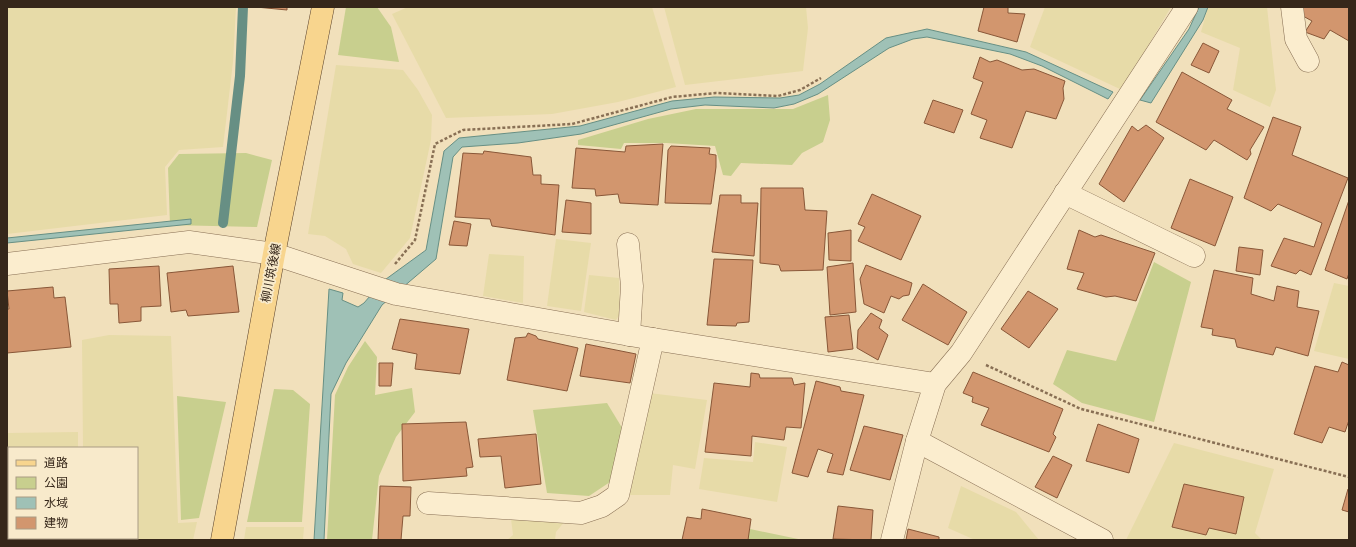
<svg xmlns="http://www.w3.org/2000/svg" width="1356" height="547" font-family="Bitter,'Noto Sans JP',serif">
<rect width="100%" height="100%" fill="#f1e0bb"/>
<!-- farmland -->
<g fill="#e7dba8">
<polygon points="7,7 236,7 233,62 223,147 179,150 165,167 167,215 7,234"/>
<polygon points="408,7 652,7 676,87 618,102 552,114 446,118 392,14"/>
<polygon points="664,7 806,7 808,28 803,71 685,85"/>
<polygon points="1045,7 1171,7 1122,90 1030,47"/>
<polygon points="1208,7 1267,7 1276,90 1270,107 1233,90 1240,48 1201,32"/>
<polygon points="336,65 403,70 418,90 432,115 431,140 410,238 381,273 353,264 346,249 325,236 308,234"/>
<polygon points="556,239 591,243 581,311 547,306"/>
<polygon points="489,254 524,256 523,303 483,296"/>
<polygon points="589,275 619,278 620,314 616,320 584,312"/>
<polygon points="1334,283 1349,286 1349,359 1314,351"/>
<polygon points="109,335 171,336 178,523 197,522 193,540 85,540 85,538 137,538 137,448 83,448 82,340"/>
<polygon points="649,393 707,400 695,469 673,465 670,495 625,495"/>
<polygon points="78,432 78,448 9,448 9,538 78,538 78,540 7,540 7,433"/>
<polygon points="755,442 787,447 777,502 699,489 704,458 753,462"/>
<polygon points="1174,443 1274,469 1255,533 1262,540 1126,540"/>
<polygon points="961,486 1016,512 1039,540 975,540 948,528"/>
<polygon points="511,519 565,521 556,532 555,540 507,540 513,535"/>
<polygon points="246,527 304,527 303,540 244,540"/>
</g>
<!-- green -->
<g fill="#c8cf8e">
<polygon points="346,7 377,7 391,27 399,62 338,55"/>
<polygon points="828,95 830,120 823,142 802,153 792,165 741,163 731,176 723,175 715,146 666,143 624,143 621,149 578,145 578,140 648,119 696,109 793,109"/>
<polygon points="246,153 272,160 257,227 170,225 168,168 179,154"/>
<polygon points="1154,262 1191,282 1154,422 1082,403 1053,384 1067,350 1116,361"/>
<polygon points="365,341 377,357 375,395 412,388 415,412 396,437 379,476 372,540 327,540 335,395 348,367"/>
<polygon points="274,389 293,390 310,404 302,522 247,522"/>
<polygon points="177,396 226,402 199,518 181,520"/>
<polygon points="607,403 624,431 610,482 589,496 547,493 533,410"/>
<polygon points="750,529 803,540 744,540"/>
</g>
<!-- water -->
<g fill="#9fc1b6" stroke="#678f84">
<polygon points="1199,7 1208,7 1203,20 1151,103 1140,100 1189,29"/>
<polygon points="927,29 1026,52 1113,92 1108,99 1042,66 1010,54 927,37 913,39 889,48 818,94 794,104 774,108 705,105 671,109 581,134 518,143 462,147 453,157 436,259 382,305 346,363 331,394 324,540 314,540 329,289 343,293 342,300 358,307 364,303 382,282 426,250 444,151 459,138 580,126 672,101 714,97 780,98 799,95 820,84 886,38"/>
<polygon points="191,219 191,224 7,243 7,238"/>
</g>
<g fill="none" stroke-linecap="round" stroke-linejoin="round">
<!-- stream -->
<polyline stroke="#678f84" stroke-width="10" points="223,223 240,76 243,7"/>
</g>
<!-- building -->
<g fill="#d2966e" stroke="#895738">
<polygon points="256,7 287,7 287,10"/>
<polygon points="984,7 1008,7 1008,13 1025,14 1017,42 978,31"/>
<polygon points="1299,7 1349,7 1349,41 1330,30 1324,39 1305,32 1312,21 1303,16"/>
<polygon points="1203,43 1219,51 1209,73 1191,65"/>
<polygon points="980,57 990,62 997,60 1022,70 1034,69 1065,81 1063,88 1064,99 1056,119 1026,111 1012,148 980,138 987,120 971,114 983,82 973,78"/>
<polygon points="1182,72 1232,100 1227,109 1264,127 1250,150 1251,154 1247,160 1214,140 1206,150 1156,122"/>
<polygon points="933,100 963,110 954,133 924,123"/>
<polygon points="1273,117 1301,127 1292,155 1348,178 1311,275 1300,270 1296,274 1271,266 1284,238 1314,247 1322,223 1278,204 1271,211 1244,198"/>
<polygon points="1146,125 1164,138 1124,202 1099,184 1132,126 1138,131"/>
<polygon points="663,144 658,205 620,203 618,194 596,196 595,189 572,188 576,148 625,152 626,146"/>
<polygon points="671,146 710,148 709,154 716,155 716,167 711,204 665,203 668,150"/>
<polygon points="484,151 531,157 533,175 541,175 541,184 559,185 555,235 492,226 490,219 455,217 463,153 483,154"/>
<polygon points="1190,179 1233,197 1215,246 1171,228"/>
<polygon points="761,188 803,188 805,210 827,211 823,270 781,271 779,265 760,263"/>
<polygon points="872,194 921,216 901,260 858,241 865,227 858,224"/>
<polygon points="720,195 741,195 741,203 758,203 754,256 712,252"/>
<polygon points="566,200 591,203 591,234 562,232"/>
<polygon points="1349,200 1349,273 1347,279 1325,270"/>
<polygon points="454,221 471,224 467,246 449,245"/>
<polygon points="851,230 851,261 829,260 828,233"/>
<polygon points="1079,230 1095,237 1101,235 1155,253 1136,301 1115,296 1106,297 1077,289 1084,273 1067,269"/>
<polygon points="1239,247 1263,250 1260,275 1236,271"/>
<polygon points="714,259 753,260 749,322 737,323 736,326 707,325"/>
<polygon points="853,263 856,312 830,315 827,267"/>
<polygon points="866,265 912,283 909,295 903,296 899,299 891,296 884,313 864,304 860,279"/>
<polygon points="159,266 161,306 141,307 141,321 119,323 118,304 110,304 109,269"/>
<polygon points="233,266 239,312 188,316 186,310 171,312 167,273"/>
<polygon points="1214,270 1253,278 1251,294 1274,301 1277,286 1299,291 1297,307 1319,311 1308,356 1276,347 1273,355 1237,347 1235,339 1212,335 1213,329 1201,327"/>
<polygon points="923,284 967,312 948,345 902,320"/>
<polygon points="53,287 54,298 65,297 71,347 7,353 7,309 9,309 7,291"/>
<polygon points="1028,291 1058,309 1029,348 1001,329"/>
<polygon points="871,313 882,320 879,328 888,335 878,360 857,348 858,330"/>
<polygon points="849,315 853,349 828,352 825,317"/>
<polygon points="400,319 469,329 460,374 415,369 417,354 392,349"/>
<polygon points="528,333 536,336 538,339 578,348 567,391 507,380 515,338 526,337"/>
<polygon points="586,344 636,354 630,383 580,376"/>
<polygon points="1342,362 1349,365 1349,420 1345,432 1329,427 1322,443 1294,434 1315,366 1338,372"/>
<polygon points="379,363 393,363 391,386 379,386"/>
<polygon points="973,372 1063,409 1053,434 1056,437 1049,452 981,425 989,408 972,402 973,397 963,393"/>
<polygon points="751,373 759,374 760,378 792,378 794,385 805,383 801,428 786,427 784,440 752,436 751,456 705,452 714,383 750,387"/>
<polygon points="816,381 840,387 841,391 864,395 843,475 827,472 833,454 818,449 808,477 792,473"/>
<polygon points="466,422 473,467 466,468 467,476 403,481 402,424"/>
<polygon points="1098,424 1139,439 1129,473 1086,461"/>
<polygon points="864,426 903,435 890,480 850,470"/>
<polygon points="536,434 541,484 505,488 501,456 480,457 478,439"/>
<polygon points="1053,456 1072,465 1057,498 1035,487"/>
<polygon points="1184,484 1244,497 1236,534 1209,528 1206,535 1172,527"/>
<polygon points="380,486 411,487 410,516 403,516 401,540 378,540"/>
<polygon points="1348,489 1349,489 1349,512 1342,510"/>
<polygon points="838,506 873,510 871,540 833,539"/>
<polygon points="702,509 751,519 748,540 682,540 687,517 701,519"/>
<polygon points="908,529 939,537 939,540 906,540"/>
</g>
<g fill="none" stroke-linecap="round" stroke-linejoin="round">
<!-- minor casing -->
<g stroke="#886f54" stroke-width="23">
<g id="minor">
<polyline points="1292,7 1296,39 1308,61"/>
<polyline points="1065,193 1194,256"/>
<polyline points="628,244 632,286 629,335"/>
<polyline points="7,264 189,242 274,254 396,294 653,339 935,384"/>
<polyline points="917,441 1102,540"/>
<polyline points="428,503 581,513 602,506 618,495 653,339"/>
<polyline points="892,540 917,441 935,384 961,353 1187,7"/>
</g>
</g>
<!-- major casing -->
<g stroke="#553d29" stroke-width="23">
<polyline id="major" points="222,540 274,254 323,7"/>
</g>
<!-- path -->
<g stroke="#886f54" stroke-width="2.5" stroke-dasharray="3 2" stroke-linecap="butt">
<polyline points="384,8 384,7"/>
<polyline points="395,264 415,240 435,144 463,130 572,124 672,97 716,93 778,96 800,90 821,78"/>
<polyline points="986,365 1081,409 1349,477"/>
</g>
<!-- minor -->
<use href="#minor" stroke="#fbedce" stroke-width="22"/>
<!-- major -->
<use href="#major" stroke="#f8d58e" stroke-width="22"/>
</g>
<g text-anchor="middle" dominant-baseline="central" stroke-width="3.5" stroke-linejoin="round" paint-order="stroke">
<!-- street labels -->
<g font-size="12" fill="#36271a" stroke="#f8eacb">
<text transform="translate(271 273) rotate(-79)">柳川筑後線</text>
</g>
</g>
<!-- border -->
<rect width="1356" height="547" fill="none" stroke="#36271a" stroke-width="16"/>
<!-- legend -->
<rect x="8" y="447" width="130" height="92" fill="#f8eacb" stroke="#aa9c84"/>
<rect x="16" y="460" width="20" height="6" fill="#f8d58e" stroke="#aa9c84"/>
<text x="44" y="467" font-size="12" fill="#36271a">道路</text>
<rect x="16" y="477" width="20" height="12" fill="#c8cf8e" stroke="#aa9c84"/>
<text x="44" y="487" font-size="12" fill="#36271a">公園</text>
<rect x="16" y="497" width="20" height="12" fill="#9fc1b6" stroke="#aa9c84"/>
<text x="44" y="507" font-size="12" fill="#36271a">水域</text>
<rect x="16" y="517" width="20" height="12" fill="#d2966e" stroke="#aa9c84"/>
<text x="44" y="527" font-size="12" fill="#36271a">建物</text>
</svg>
